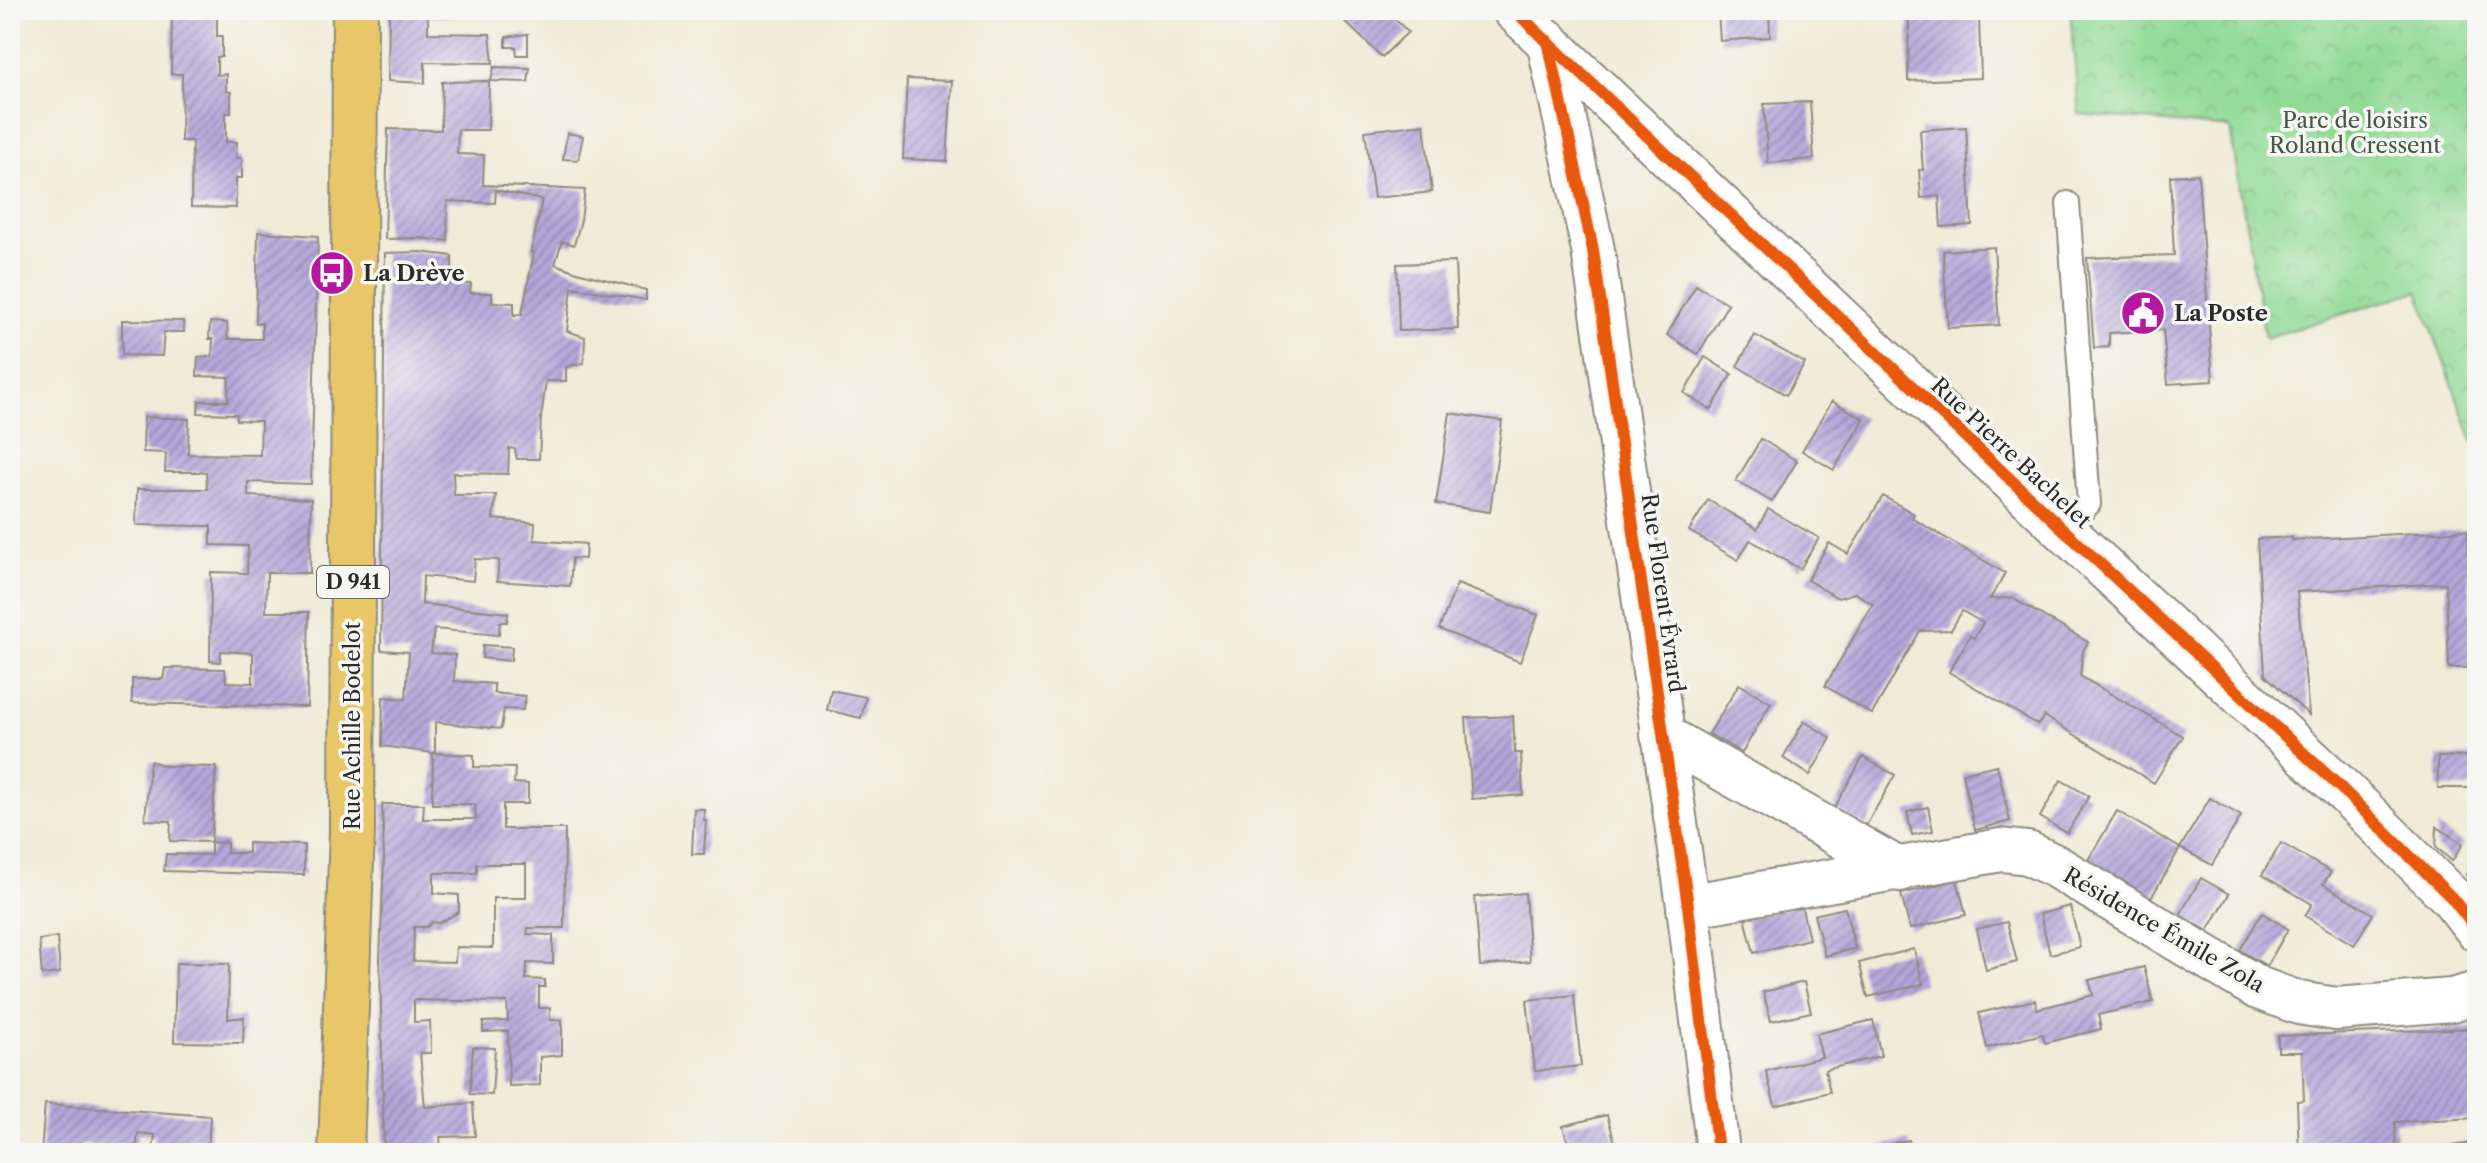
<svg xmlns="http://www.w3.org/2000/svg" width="2487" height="1163" font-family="'Libre Caslon Text',serif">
<defs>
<pattern id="park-crowns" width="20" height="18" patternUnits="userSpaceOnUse" patternTransform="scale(2)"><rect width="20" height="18" fill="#92db97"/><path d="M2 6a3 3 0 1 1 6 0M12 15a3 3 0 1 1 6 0" fill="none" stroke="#7ebc82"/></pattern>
<pattern id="building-hatch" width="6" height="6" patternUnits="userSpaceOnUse" patternTransform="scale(2)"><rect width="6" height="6" fill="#b4a7da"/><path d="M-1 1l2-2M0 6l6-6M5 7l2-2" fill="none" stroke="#9388b1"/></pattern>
</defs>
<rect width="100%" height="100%" fill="#f6f6f2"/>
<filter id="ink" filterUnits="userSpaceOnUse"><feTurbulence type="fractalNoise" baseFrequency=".0125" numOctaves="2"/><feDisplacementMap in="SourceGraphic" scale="16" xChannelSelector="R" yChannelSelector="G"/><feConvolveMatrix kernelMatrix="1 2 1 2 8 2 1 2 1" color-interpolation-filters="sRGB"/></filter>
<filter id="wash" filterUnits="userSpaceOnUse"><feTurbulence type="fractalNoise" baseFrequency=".006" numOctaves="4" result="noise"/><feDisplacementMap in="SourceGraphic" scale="32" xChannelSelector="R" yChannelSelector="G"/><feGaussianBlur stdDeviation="1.8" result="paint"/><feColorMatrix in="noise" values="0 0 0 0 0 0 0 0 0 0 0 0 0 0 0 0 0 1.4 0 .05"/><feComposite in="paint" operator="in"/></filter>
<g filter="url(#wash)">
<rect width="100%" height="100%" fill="#efebd7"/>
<!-- park -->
<polygon fill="url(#park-crowns)" stroke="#5e8361" stroke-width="2" points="2070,10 2477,10 2477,452 2418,291 2265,338 2230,128 2079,114"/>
<g id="blocks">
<!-- building -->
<g fill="url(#building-hatch)" fill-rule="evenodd">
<polygon points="172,10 217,10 217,36 222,36 222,57 217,57 217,75 226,74 226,91 231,92 231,113 226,113 226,142 237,142 236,158 242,158 242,178 236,178 236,208 191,207 192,141 181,141 182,74 171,74"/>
<polygon points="389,10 457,10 457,17 428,16 428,33 490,34 493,63 425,62 425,83 388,81"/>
<polygon points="1338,10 1386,10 1408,32 1382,57 1336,13"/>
<polygon points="1718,10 1769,10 1770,37 1720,41"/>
<polygon points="1956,11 1956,19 1979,19 1981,78 1908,81 1909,13"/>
<polygon points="528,34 528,55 517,55 516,47 506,47 506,37"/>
<polygon points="494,67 530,68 528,82 491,81"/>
<polygon points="907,79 952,81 947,161 903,159"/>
<path d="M 489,81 L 488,130 L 458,130 L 457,154 L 484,155 L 483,185 L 585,190 L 581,220 L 574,245 L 562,241 L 555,264 L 577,272 L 646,290 L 646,300 L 572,287 L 567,331 L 585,337 L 584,363 L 566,367 L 566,381 L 546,381 L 541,418 L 539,459 L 517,459 L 515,449 L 509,448 L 508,474 L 453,473 L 454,495 L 496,495 L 493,519 L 535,523 L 534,540 L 586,544 L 585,559 L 572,558 L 570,586 L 497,581 L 499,560 L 475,559 L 473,581 L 423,576 L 422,604 L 508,613 L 507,622 L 500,622 L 499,635 L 434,629 L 431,653 L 455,655 L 454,681 L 494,684 L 494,693 L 525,696 L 523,710 L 504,709 L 501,729 L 435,722 L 435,753 L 474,755 L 474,767 L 515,768 L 514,783 L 528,784 L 528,804 L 503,804 L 503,829 L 565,829 L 564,928 L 528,928 L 527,934 L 553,935 L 553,964 L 527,963 L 526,979 L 545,980 L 545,987 L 539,987 L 539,1008 L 550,1008 L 550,1020 L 562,1020 L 562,1055 L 540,1057 L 540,1085 L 509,1086 L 508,1031 L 483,1032 L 483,1022 L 508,1021 L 507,1002 L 414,1000 L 414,1022 L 430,1021 L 431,1053 L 420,1053 L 425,1107 L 473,1103 L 475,1136 L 440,1137 L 441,1153 L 384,1153 L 380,960 L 384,858 L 382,804 L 424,804 L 423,819 L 476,819 L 475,804 L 432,804 L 433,753 L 382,746 L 383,697 L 406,699 L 409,652 L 381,650 L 385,253 L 421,252 L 452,256 L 452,283 L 471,284 L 470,293 L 492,293 L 492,302 L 514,303 L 514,315 L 522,314 L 534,252 L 531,252 L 542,200 L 496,190 L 495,203 L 447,201 L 448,241 L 419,238 L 385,239 L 388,129 L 441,130 L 442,82 ZM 477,864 L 526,864 L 526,898 L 493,898 L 493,948 L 456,947 L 455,962 L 413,961 L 414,927 L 427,927 L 432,922 L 439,923 L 459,912 L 459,895 L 434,893 L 434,873 L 477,873 Z"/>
<polygon points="1810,102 1814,159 1768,163 1764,104"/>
<polygon points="1424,124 1432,192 1374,198 1365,131"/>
<polygon points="1966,127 1972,225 1941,227 1939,196 1921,198 1919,170 1923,170 1920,130"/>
<polygon points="567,133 583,136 578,160 563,159"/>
<polygon points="2198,174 2213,381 2168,384 2163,330 2109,333 2109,347 2094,348 2087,258 2174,255 2170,176"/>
<polygon points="258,232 318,236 311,484 248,482 248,496 311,499 310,573 267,573 266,612 309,612 307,707 132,703 132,679 163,679 165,668 225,669 226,682 253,683 253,653 221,651 220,662 210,661 211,572 247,573 248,546 211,545 211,526 136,525 137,489 207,489 206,472 165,472 166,453 143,452 144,417 189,419 188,454 260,455 261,421 236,420 237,414 198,413 199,401 228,401 229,377 197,376 198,357 212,357 213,339 209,339 210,322 227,323 228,339 262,339 262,323 256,323"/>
<polygon points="1994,247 1999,325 1948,328 1943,251"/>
<polygon points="1455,262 1458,329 1399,331 1397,264"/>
<polygon points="1696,285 1728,304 1698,354 1667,335"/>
<polygon points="122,320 183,321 184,332 164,332 162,356 122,355"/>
<polygon points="1755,335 1805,363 1786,395 1737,366"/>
<polygon points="1705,357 1732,374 1711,410 1684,393"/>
<polygon points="1832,401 1864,419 1834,470 1802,451"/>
<polygon points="1450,413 1502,421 1490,512 1436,504"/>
<polygon points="1761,439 1797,461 1772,502 1736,481"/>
<polygon points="1883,496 1914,514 1912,518 2005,573 1990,599 2012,598 2088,642 2083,651 2080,676 2183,736 2154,783 2044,716 2038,725 1949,672 1970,636 1974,638 1983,623 1962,611 1951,630 1920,631 1872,714 1825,686 1873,604 1855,593 1838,598 1807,580 1829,543 1848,554"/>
<polygon points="1708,500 1757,529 1768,509 1819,538 1800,569 1750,540 1738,560 1689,531"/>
<polygon points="2468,530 2473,668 2449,668 2446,583 2297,592 2309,715 2265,675 2257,539 2292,537 2292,540"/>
<polygon points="1457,584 1538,615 1520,662 1439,629"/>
<polygon points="483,645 512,647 511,661 482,658"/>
<polygon points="1739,684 1771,703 1742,753 1709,734"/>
<polygon points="831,690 866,697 861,718 827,710"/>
<polygon points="1513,716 1515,753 1521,753 1523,795 1472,799 1466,718"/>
<polygon points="1804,721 1831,738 1810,775 1783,758"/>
<polygon points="2475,756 2474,788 2438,788 2438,757"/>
<polygon points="1863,757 1895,775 1866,826 1834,808"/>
<polygon points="150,761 166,766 216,767 211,842 227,843 227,853 248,853 248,843 304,845 304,875 164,871 166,854 211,855 211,842 170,841 171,821 145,820"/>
<polygon points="1997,765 2010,821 1975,830 1962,773"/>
<polygon points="2061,780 2089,796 2067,833 2040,817"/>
<polygon points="2210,798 2241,816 2212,865 2180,848"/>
<polygon points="1928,807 1933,831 1912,835 1907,812"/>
<polygon points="694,809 704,809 704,820 706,820 704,854 692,854"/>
<polygon points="2117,811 2180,848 2151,898 2088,860"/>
<polygon points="2437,827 2463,844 2452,861 2436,847"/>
<polygon points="2281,843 2331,872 2323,884 2373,914 2354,945 2305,916 2312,904 2262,875"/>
<polygon points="2477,853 2477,885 2466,875"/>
<polygon points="2201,878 2229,894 2208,931 2180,915"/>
<polygon points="1957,880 1966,915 1910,929 1901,894"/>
<polygon points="1525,893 1530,961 1480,966 1475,897"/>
<polygon points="1801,904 1809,939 1754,953 1745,918"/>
<polygon points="2070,906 2080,947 2050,954 2040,914"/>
<polygon points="1845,908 1855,948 1825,956 1814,915"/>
<polygon points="2262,913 2288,929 2267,966 2240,950"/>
<polygon points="2007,922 2017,962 1986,970 1977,929"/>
<polygon points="57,937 60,973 42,975 39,940"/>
<polygon points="1914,949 1923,984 1868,997 1859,963"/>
<polygon points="176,963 229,964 228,1019 244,1017 243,1043 174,1042"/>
<polygon points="2144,967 2153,1002 2098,1015 2101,1029 2045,1043 2043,1034 1987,1048 1979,1013 2035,1000 2037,1009 2093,995 2089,980"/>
<polygon points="1804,982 1811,1012 1771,1021 1763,992"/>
<polygon points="1574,995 1581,1066 1535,1071 1527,1000"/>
<polygon points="1873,1020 1881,1056 1825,1070 1830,1092 1775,1106 1766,1071 1822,1057 1816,1034"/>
<polygon points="2477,1028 2477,1118 2395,1122 2396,1149 2373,1153 2299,1153 2297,1101 2304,1100 2302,1052 2278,1052 2278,1036"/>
<polygon points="473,1047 495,1048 492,1095 470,1094"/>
<polygon points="45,1104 210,1116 208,1153 153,1151 155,1135 138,1133 136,1149 81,1145 81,1153 41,1153"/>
<polygon points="1607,1115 1618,1153 1571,1153 1563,1126"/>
<polygon points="1909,1140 1912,1153 1860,1153 1876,1147"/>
<polygon points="2477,1142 2477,1153 2447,1153 2446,1147"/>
</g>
</g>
</g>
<g filter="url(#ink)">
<use href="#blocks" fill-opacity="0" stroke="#8d8b81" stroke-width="2"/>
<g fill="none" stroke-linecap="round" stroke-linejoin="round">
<!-- service casing -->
<g stroke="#8d8b81" stroke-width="26">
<polyline id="service" points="2064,530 2089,504 2068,203"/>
</g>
<!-- minor casing -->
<g stroke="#8d8b81" stroke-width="46">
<g id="minor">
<polyline points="1514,10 2064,530 2342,789 2452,898 2477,930"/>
<polyline points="1548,41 1593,250 1688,906 1717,1143"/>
<polyline points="1662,735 1900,870"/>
<polyline points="1688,906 2001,850 2028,853 2055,866 2258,988 2299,1003 2336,1009 2452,1000 2477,993"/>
</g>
</g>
<!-- primary casing -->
<g stroke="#8d8b81" stroke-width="48">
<polyline id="primary" points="341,1153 352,830 355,10"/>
</g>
<!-- service -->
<use href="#service" stroke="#fff" stroke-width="22"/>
<!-- minor -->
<use href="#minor" stroke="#fff" stroke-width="42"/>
<!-- primary -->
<use href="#primary" stroke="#e9c769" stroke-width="44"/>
<!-- cycleway casing -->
<g stroke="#f6f6f2" stroke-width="17">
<g id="cycleway">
<polyline points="1514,10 2064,530 2342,789 2452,898 2477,930"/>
<polyline points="1548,41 1593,250 1688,906 1717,1143"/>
</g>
</g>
<!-- cycleway -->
<use href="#cycleway" stroke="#e8590c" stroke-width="12"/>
</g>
</g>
<!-- icons -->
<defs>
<g id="bus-disc" transform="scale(2.3)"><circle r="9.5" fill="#b5179e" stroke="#f6f6f2"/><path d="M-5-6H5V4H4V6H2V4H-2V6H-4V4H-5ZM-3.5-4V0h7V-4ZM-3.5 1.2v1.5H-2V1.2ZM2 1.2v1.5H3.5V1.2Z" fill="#fff"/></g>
<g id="civic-disc" transform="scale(2.3)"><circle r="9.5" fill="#b5179e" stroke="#f6f6f2"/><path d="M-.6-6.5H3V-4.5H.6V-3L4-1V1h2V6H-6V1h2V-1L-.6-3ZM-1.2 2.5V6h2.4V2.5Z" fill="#fff"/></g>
</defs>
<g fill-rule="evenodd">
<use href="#bus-disc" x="332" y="273"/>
<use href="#civic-disc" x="2143" y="313"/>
</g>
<g text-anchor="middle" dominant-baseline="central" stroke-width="7" stroke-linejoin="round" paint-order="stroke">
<!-- shield labels -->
<rect fill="#f6f6f2" stroke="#686867" stroke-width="2" x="317" y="566" width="72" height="32" rx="6"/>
<g font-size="20" font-weight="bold" fill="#2b2b2b">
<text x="353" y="582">D 941</text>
</g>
<!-- park labels -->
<g font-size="22" fill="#455746" stroke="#f6f6f2">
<text x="2355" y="120">Parc de loisirs<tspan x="2355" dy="25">Roland Cressent</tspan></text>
</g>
<!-- poi labels -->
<g font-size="22" font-weight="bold" fill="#2b2b2b" stroke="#f6f6f2" text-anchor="start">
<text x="363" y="273">La Drève</text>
<text x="2174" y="313">La Poste</text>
</g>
<!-- street labels -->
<g font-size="22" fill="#2b2b2b" stroke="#f6f6f2">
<text transform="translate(2011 453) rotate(43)">Rue Pierre Bachelet</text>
<text transform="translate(1663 593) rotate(82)">Rue Florent Évrard</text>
<text transform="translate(352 726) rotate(-90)">Rue Achille Bodelot</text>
<text transform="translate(2164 930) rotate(30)">Résidence Émile Zola</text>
</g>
</g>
<!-- margin -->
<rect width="2487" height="1163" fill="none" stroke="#f6f6f2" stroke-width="40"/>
</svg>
